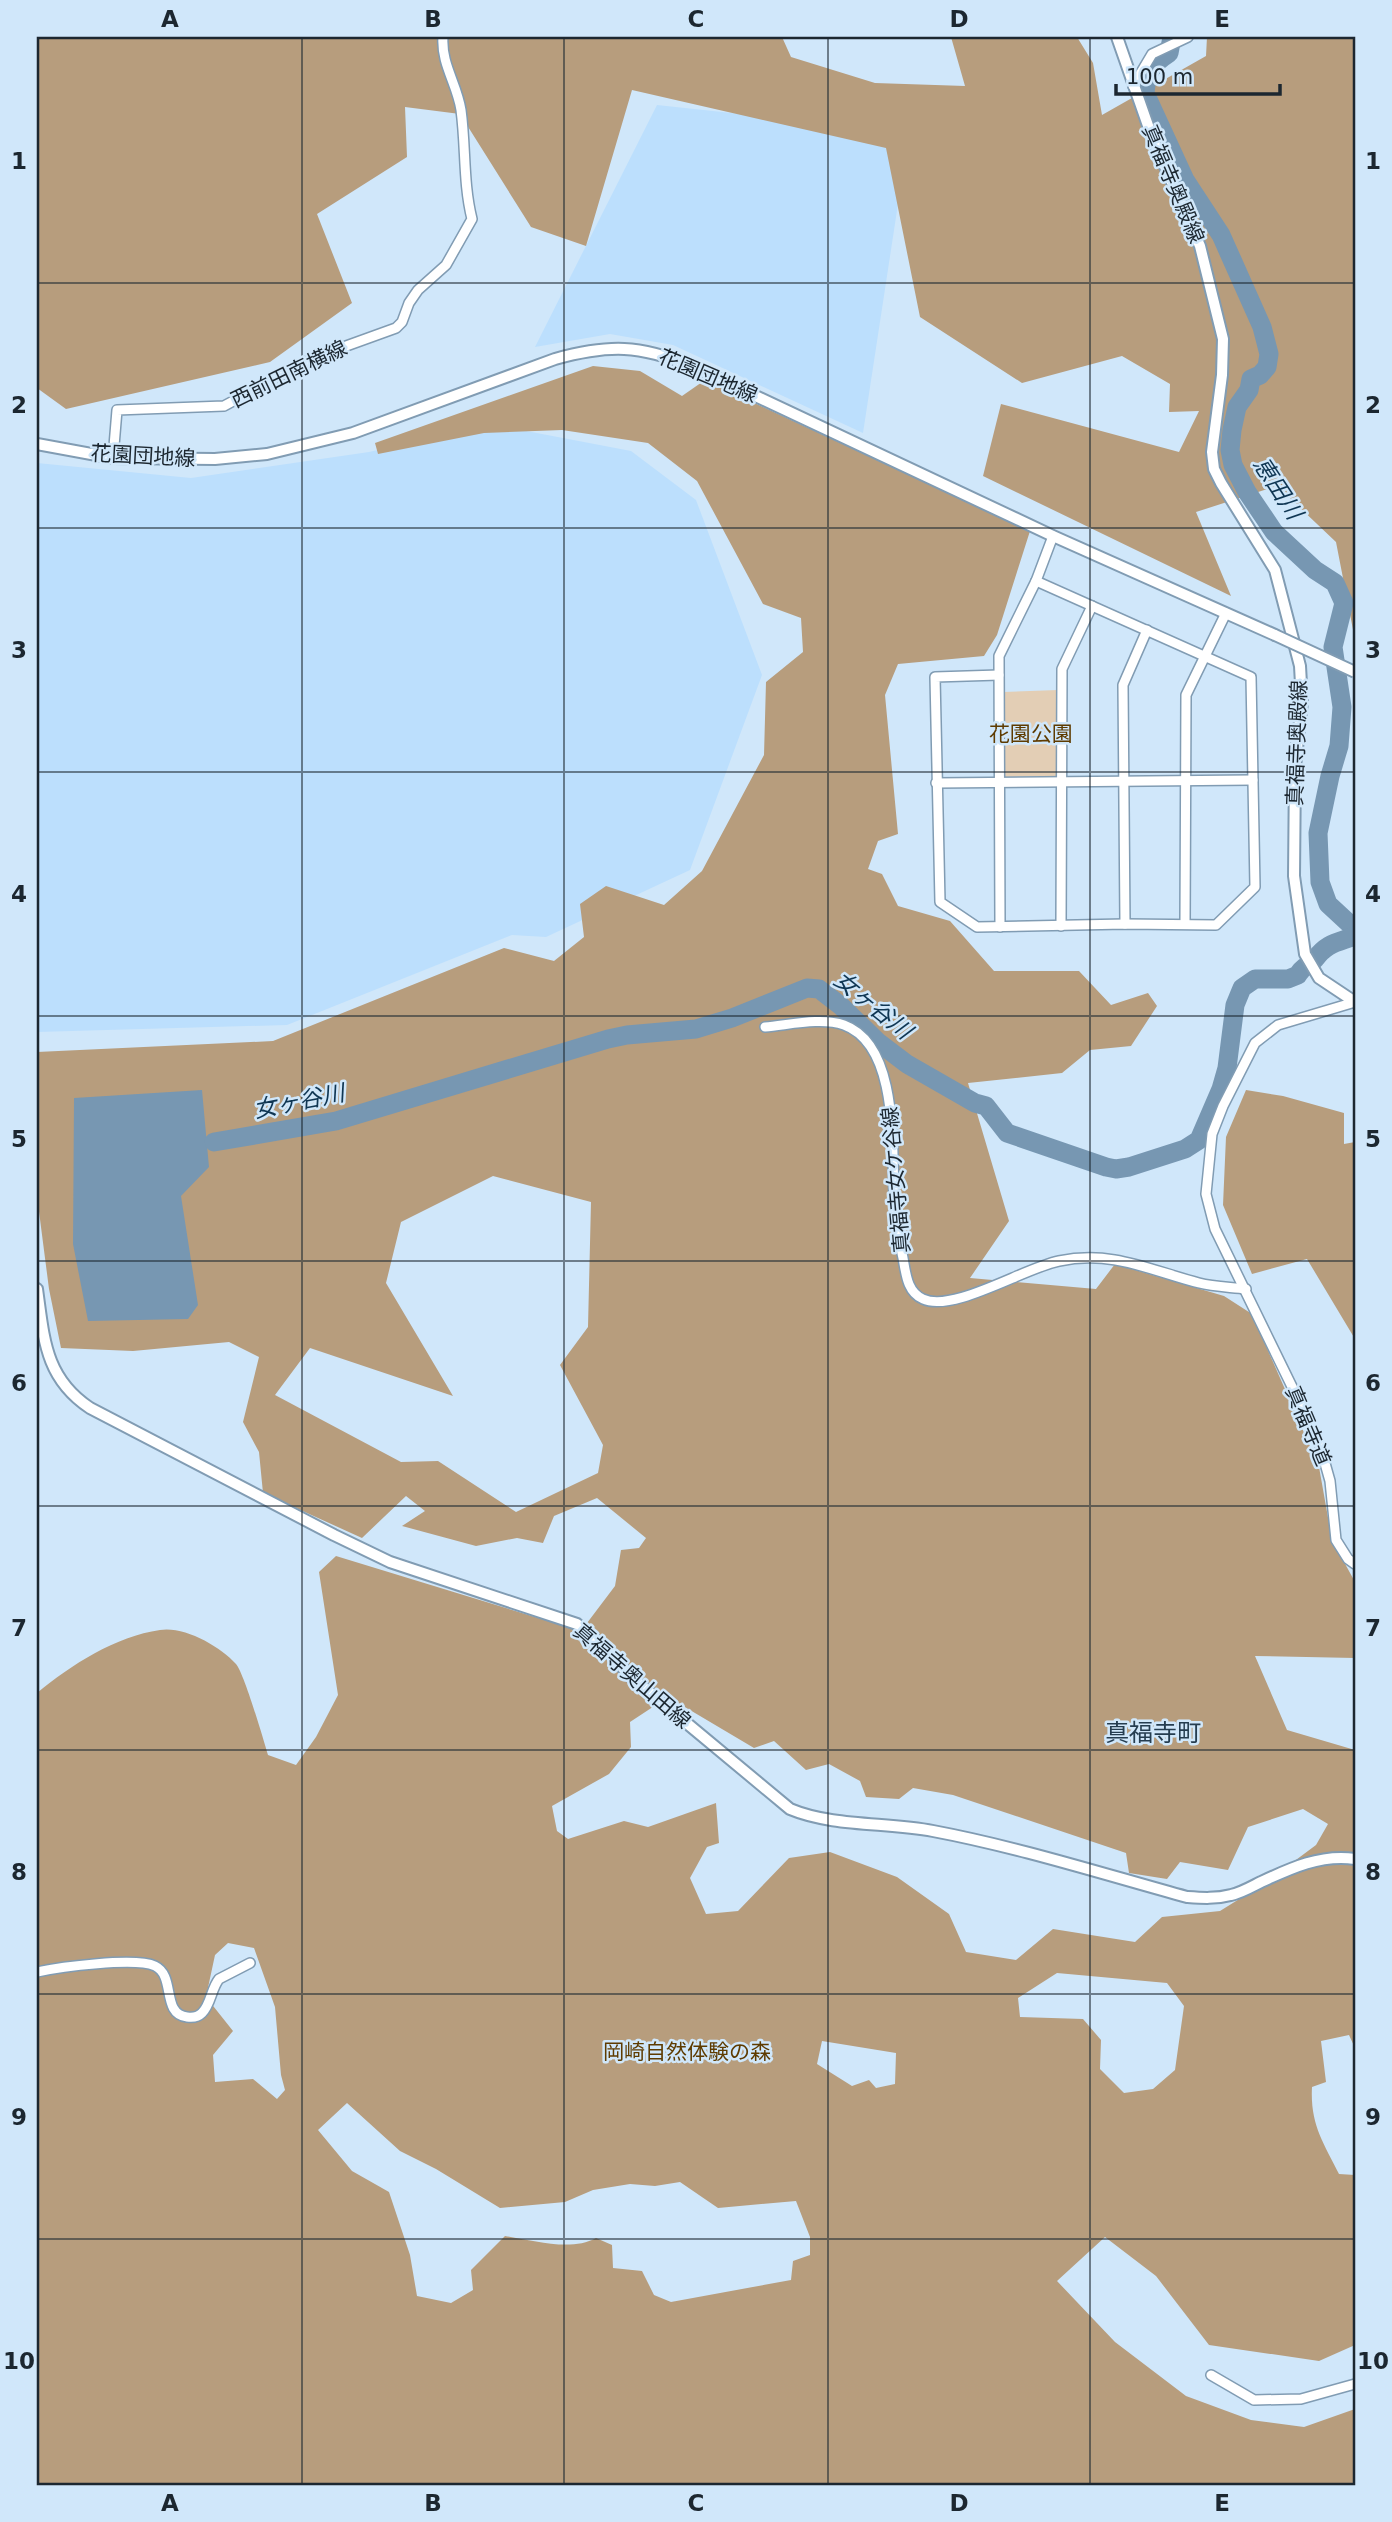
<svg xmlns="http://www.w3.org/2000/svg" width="1392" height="2522" font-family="'DejaVu Sans','Noto Sans JP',sans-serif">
<rect width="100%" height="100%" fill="#d0e7fa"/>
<!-- built -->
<g fill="#bcdffd">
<polygon points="657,105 909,132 863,433 673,345 610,334 535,347"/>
<polygon points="490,424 631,451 696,500 762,675 690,870 546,937 512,935 287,1025 37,1032 37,463 191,478 369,452"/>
</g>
<!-- green -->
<polygon fill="#e3ceb5" points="1058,690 1060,776 1003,777 1003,692"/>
<!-- forest -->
<g fill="#b79d7d" fill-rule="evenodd">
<polygon points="37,37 782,37 791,57 875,83 965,86 951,37 1077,37 1093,63 1102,115 1206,56 1207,37 1355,37 1355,640 1336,542 1277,486 1196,512 1231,596 983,476 1001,404 1179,452 1199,411 1169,412 1170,384 1122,356 1022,383 920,317 886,148 632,90 586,246 531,227 460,114 405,107 407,157 317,214 352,303 270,362 66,409 37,388"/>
<path d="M 593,366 L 640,371 L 682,396 L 705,380 L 1030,531 L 997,635 L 984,656 L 898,664 L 885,695 L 898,834 L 878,841 L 868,869 L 882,874 L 898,906 L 950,921 L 994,971 L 1079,971 L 1111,1005 L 1148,993 L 1157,1006 L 1131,1046 L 1090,1050 L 1062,1073 L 968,1083 L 1009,1221 L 970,1278 L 1096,1289 L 1115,1264 L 1224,1296 L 1252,1314 L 1319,1467 L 1332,1540 L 1355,1582 L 1355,1658 L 1255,1656 L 1287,1730 L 1355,1750 L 1355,2048 L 1349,2035 L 1321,2041 L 1326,2082 L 1312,2087 C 1310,2124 1323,2142 1339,2174 L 1355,2175 L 1355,2345 L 1319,2361 L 1209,2345 L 1156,2276 L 1105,2237 L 1057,2281 L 1115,2342 L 1186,2396 L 1251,2420 L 1304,2427 L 1355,2409 L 1355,2485 L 37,2485 L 37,1693 C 71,1665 116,1636 160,1630 C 184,1626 220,1646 236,1664 C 244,1673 263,1738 268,1755 L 296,1765 L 316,1737 L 338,1695 L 319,1572 L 336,1556 L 581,1631 L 615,1586 L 621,1550 L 639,1548 L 646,1538 L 597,1498 L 554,1516 L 543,1543 L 517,1538 L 476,1546 L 402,1526 L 425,1511 L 406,1496 L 362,1538 L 263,1493 L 259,1452 L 243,1422 L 259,1357 L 229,1342 L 133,1351 L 61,1348 L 49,1289 L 37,1196 L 37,1052 L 273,1041 L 504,948 L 554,961 L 584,937 L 580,904 L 606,886 L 664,905 L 702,871 L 764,755 L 766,682 L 803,652 L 801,618 L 763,604 L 697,481 L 648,443 L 562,430 L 484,433 L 378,454 L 375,443 ZM 493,1176 L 591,1202 L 588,1327 L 560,1365 L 603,1445 L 598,1473 L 516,1512 L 438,1461 L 401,1462 L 275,1395 L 310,1348 L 453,1396 L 386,1283 L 401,1222 ZM 668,1697 L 754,1748 L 774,1741 L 806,1770 L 829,1764 L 860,1781 L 866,1797 L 899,1799 L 913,1788 L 953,1795 L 1126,1853 L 1129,1873 L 1167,1879 L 1180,1862 L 1228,1870 L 1248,1827 L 1303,1809 L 1328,1824 L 1316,1845 L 1265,1883 L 1220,1911 L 1162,1917 L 1135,1942 L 1053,1929 L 1016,1960 L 966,1952 L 949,1914 L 897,1877 L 830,1852 L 789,1858 L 738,1911 L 706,1914 L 690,1878 L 707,1847 L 719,1843 L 716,1803 L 648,1827 L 624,1821 L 568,1839 L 557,1831 L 552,1806 L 609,1774 L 631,1747 L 630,1722 ZM 228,1943 L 254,1948 L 275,2007 L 281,2075 L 285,2090 L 277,2099 L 253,2079 L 215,2082 L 213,2055 L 233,2031 L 206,1997 L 215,1955 ZM 1057,1973 L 1167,1983 L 1184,2006 L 1175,2070 L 1153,2089 L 1124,2093 L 1100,2069 L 1101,2040 L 1083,2019 L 1020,2017 L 1018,1998 ZM 822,2041 L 896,2053 L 895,2084 L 876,2088 L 869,2080 L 852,2086 L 817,2064 ZM 347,2103 L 400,2151 L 436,2169 L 500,2208 L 565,2202 L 593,2190 L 630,2184 L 655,2186 L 680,2182 L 718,2208 L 796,2201 L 810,2237 L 810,2255 L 793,2261 L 791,2280 L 671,2302 L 654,2295 L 642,2271 L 613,2268 L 612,2245 L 596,2238 C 571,2252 532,2240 505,2236 L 471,2270 L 473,2290 L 451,2303 L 417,2296 L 410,2255 L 389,2192 L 352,2171 L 318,2130 Z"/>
<polygon points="1246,1090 1283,1096 1344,1113 1344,1144 1355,1142 1355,1339 1307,1259 1252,1274 1223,1205 1226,1137"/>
</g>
<!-- water -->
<polygon fill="#7797b2" points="202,1090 209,1167 181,1196 198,1305 188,1319 88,1321 73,1244 74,1098"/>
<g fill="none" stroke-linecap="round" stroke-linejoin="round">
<!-- river -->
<g stroke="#7797b2" stroke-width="19">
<path d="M 1172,37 L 1169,53 C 1151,65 1147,71 1145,93 L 1185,180 L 1221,235 L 1262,327 L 1269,354 L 1267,367 L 1260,375 L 1251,379 L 1249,390 L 1237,407 L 1232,430 L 1230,450 L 1233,465 L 1247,492 L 1274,532 L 1315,570 L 1335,583 L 1344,603 L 1333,647 L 1342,707 L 1339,746 L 1330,776 L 1318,833 L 1320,882 L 1328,904 L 1355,929"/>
<path d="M 214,1142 L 336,1121 L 608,1039 L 627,1035 L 696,1029 L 732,1018 L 807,988 L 819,989 L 841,1006 L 878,1042 L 907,1064 L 975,1103 L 986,1106 L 1007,1133 L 1106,1167 L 1116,1169 L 1129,1167 L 1185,1149 L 1199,1140 L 1221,1089 L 1227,1068 L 1235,1005 L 1242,988 L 1255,979 L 1288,979 L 1298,975 C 1302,966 1309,966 1315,959 C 1327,943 1336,943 1355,936"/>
</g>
<!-- minor casing -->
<g stroke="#819cb3" stroke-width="12">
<g id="minor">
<polyline points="1133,86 1152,54 1188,37"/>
<path d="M 113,458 L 117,410 L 224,406 L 313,358 L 396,328 L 402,322 L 409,303 L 418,290 L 446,265 L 472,219 C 463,183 466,147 461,110 C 457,84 441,64 443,37"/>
<polyline points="999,675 935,677 940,902 977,927 1125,924 1216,925 1255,887 1251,677 1036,581"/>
<polyline points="936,783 1253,780"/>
<polyline points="1125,924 1123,685 1147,630"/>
<polyline points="1185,924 1186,695 1226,613"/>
<polyline points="1061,926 1062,669 1092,606"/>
<polyline points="1000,927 999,656 1036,581 1053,536"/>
<polyline points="1355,1002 1278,1025 1255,1043 1223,1106 1212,1134 1206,1194 1215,1229 1319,1442 1330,1481 1336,1540 1348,1559 1355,1564"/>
<path d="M 765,1027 C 789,1025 821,1017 844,1025 C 904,1047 890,1166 895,1216 C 897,1230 900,1244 903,1258 C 906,1274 907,1292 923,1299 C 953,1313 1024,1268 1059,1261 C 1112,1250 1149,1270 1199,1283 C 1214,1287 1231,1287 1246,1289"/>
<path d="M 37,1972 C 60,1967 135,1957 155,1966 C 176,1976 161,2014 187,2017 C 193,2018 198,2017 202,2013 C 211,2004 211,1989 219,1979 L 250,1963"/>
<polyline points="1211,2375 1254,2400 1301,2399 1355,2384"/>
</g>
</g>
<!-- tertiary casing -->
<g stroke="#819cb3" stroke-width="14">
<g id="tertiary">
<polyline points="1117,37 1152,137 1200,246 1223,339 1222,375 1212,452 1214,469 1221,483 1275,570 1300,666 1302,702 1295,767 1294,876 1305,954 1319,978 1355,1002"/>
<path d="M 37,444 L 113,458 L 215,459 L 267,454 L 353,433 L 555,359 C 610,344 639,345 692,366 L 1053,536 L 1275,635"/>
<path d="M 37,1289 C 44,1339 45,1378 90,1408 L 334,1535 L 390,1562 L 577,1624 L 607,1650 L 630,1676 L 790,1809 C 833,1827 887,1822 933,1831 C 1018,1847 1103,1874 1187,1897 C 1202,1898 1216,1899 1231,1895 C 1241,1893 1251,1887 1261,1882 C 1291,1868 1321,1854 1355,1859"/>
</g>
</g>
<!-- minor -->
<use href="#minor" stroke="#fff" stroke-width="9"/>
<!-- tertiary -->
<use href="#tertiary" stroke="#fff" stroke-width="10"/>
<!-- tertiary-bridge casing -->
<g stroke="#819cb3" stroke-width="14" stroke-linecap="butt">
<polyline id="tertiary-bridge" points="1275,635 1355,672"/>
</g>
<!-- tertiary-bridge -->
<use href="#tertiary-bridge" stroke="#fff" stroke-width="10"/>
</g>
<!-- grid -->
<path fill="none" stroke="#1c2730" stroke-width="2" stroke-opacity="0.55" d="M 302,37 L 302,2485M 564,37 L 564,2485M 828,37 L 828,2485M 1090,37 L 1090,2485M 37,283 L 1355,283M 37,528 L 1355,528M 37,772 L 1355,772M 37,1016 L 1355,1016M 37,1261 L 1355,1261M 37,1506 L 1355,1506M 37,1750 L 1355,1750M 37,1994 L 1355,1994M 37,2239 L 1355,2239"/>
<g text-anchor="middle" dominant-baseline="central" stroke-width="5" stroke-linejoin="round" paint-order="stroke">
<!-- street labels -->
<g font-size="21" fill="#1c2730" stroke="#d0e7fa">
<text transform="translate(1173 184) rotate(67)">真福寺奥殿線</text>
<text transform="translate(289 374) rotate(-26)">西前田南横線</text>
<text transform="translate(708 376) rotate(23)">花園団地線</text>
<text transform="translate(143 456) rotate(3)">花園団地線</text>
<text transform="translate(1297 743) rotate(-88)">真福寺奥殿線</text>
<text transform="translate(896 1180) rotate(-95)">真福寺女ケ谷線</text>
<text transform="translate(1308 1426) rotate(67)">真福寺道</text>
<text transform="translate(632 1676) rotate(41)">真福寺奥山田線</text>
</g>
<!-- park labels -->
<g font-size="21" fill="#5e3b00" stroke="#d0e7fa">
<text x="1031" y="734">花園公園</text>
<text x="687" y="2052">岡崎自然体験の森</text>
</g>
<!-- water labels -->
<g font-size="23" font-style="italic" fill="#0f3653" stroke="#d0e7fa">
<text transform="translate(1278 488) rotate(57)">恵田川</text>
<text transform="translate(873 1005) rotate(39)">女ヶ谷川</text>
<text transform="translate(299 1101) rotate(-11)">女ヶ谷川</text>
</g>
<!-- quarter labels -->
<g font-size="24" fill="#253d50" stroke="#d0e7fa">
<text x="1153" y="1733">真福寺町</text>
</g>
</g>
<!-- border -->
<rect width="1392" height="2522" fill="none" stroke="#d0e7fa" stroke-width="77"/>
<!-- scale -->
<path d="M1116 84v10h164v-10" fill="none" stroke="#1c2730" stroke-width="3.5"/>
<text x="1126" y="84" font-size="21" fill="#1c2730" stroke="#d0e7fa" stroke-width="5" paint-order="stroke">100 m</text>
<rect x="38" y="38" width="1316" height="2446" fill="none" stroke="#1c2730" stroke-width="2.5"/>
<g font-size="23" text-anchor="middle" font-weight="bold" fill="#1c2730">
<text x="170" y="27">A</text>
<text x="433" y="27">B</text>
<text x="696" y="27">C</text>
<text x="959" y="27">D</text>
<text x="1222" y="27">E</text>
<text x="19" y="169">1</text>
<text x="1373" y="169">1</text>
<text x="19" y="413">2</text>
<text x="1373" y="413">2</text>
<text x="19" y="658">3</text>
<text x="1373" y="658">3</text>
<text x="19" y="902">4</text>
<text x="1373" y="902">4</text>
<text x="19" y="1147">5</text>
<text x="1373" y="1147">5</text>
<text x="19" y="1391">6</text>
<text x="1373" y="1391">6</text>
<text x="19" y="1636">7</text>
<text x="1373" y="1636">7</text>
<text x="19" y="1880">8</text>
<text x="1373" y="1880">8</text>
<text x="19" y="2125">9</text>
<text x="1373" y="2125">9</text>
<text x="19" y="2369">10</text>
<text x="1373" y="2369">10</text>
<text x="170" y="2511">A</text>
<text x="433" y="2511">B</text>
<text x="696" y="2511">C</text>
<text x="959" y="2511">D</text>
<text x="1222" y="2511">E</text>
</g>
</svg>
